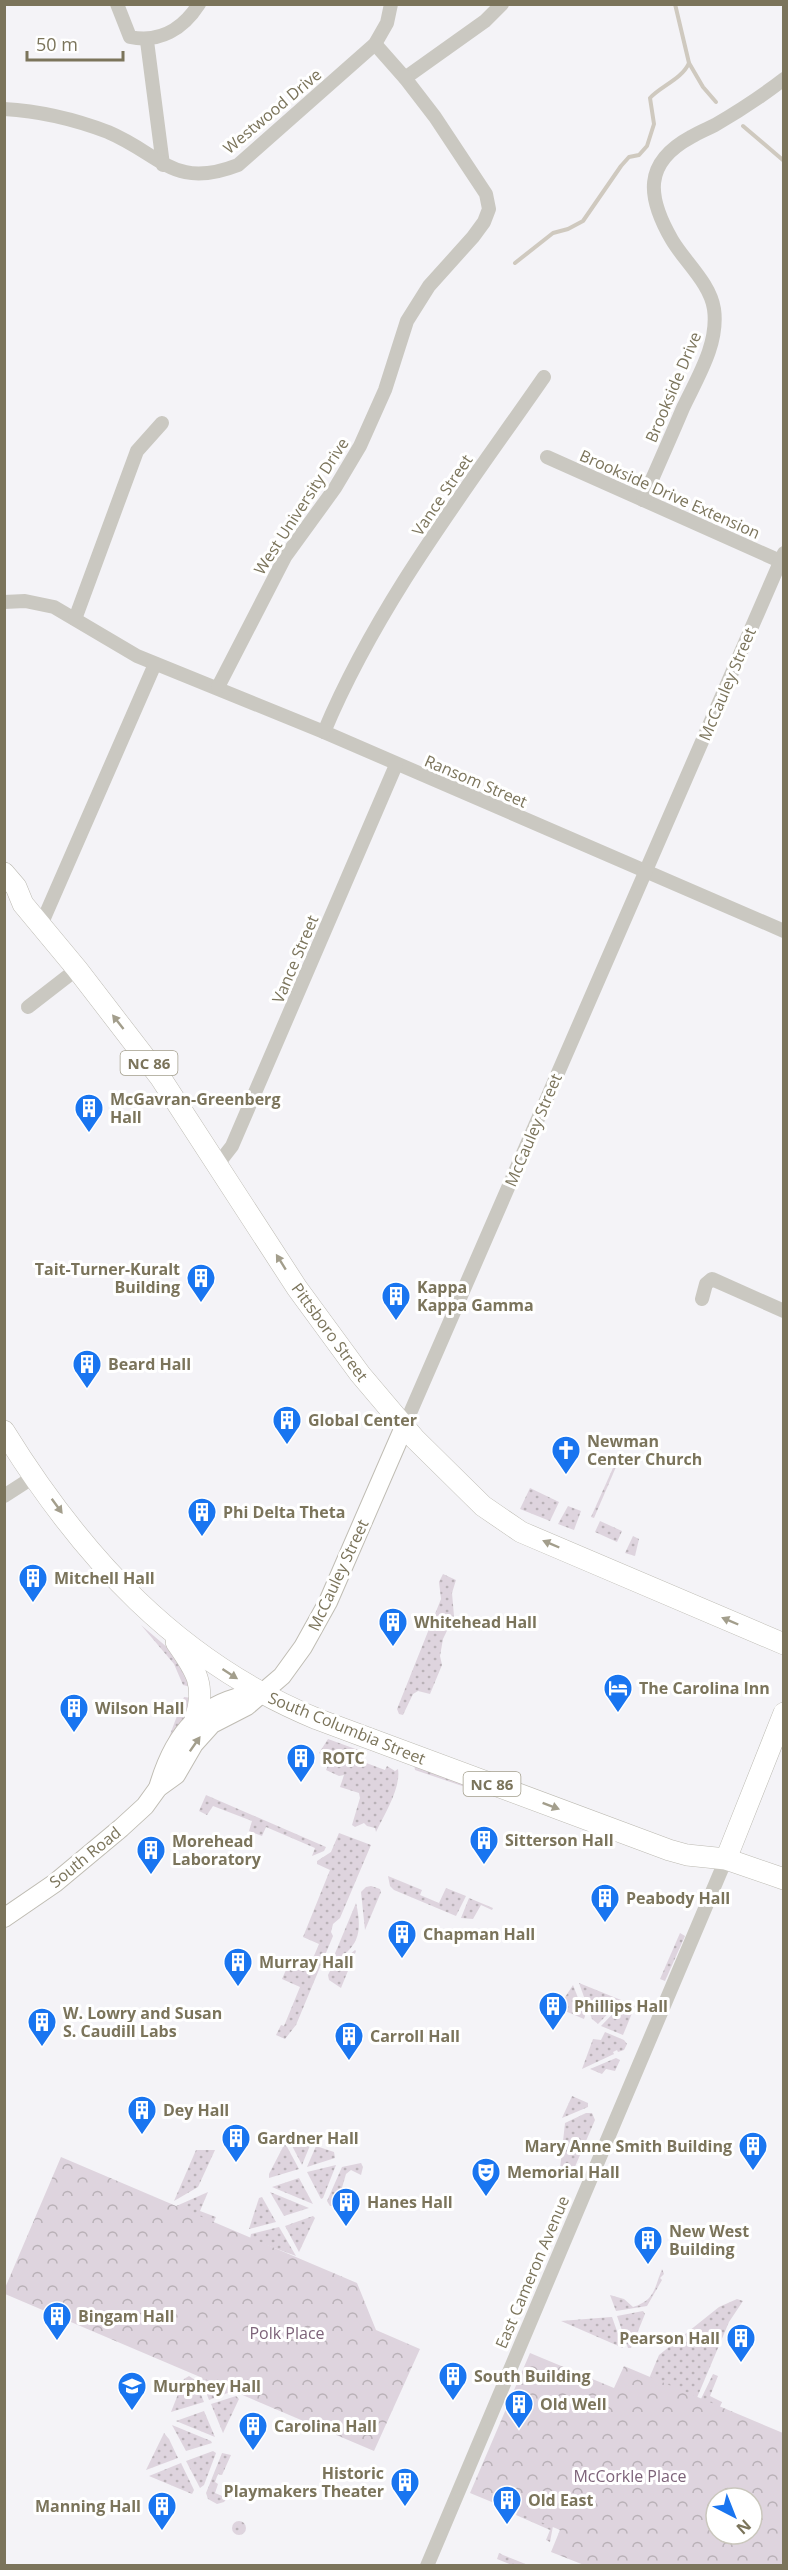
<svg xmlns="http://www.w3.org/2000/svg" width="788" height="2570" font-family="'Open Sans',sans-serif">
<defs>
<pattern id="grass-dots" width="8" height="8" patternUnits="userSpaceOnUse" patternTransform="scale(1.5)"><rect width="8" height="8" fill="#ded4de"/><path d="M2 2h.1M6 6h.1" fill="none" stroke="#b9b1b7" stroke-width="1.8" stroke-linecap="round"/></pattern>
<pattern id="park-crowns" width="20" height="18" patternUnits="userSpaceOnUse" patternTransform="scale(1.5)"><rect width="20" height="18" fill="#ded4de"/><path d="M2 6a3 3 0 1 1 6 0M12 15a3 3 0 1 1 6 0" fill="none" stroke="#b9b1b7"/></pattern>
</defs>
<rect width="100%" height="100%" fill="#f4f3f7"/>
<!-- grass -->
<g fill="url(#grass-dots)">
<polygon points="617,1459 619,1460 594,1518 591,1517"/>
<polygon points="530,1488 559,1502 550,1521 520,1509"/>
<polygon points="568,1506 581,1511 574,1530 558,1524"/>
<polygon points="600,1521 622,1531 617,1542 595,1532"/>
<polygon points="633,1536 639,1539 635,1556 625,1553"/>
<polygon points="443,1574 456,1580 452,1593 454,1616 443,1639 440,1656 442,1665 430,1694 418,1691 413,1694 403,1715 399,1714 397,1709 441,1599 439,1582"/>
<polygon points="141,1625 175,1654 191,1687 183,1685 174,1664"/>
<polygon points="184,1697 192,1698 190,1711 164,1751"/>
<path d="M 328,1739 L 361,1751 L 358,1760 L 361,1761 L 385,1770 L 387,1766 L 395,1771 L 398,1769 C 401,1788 385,1813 376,1832 L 375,1828 L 367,1826 L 364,1823 L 355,1827 L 352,1825 L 360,1798 L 359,1793 L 340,1787 L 344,1775 L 339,1776 L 326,1770 L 330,1761 L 319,1753 Z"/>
<polygon points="414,1765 478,1789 477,1791 415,1770"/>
<polygon points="206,1795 326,1847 324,1851 312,1856 315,1848 266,1827 262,1836 249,1831 252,1821 213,1806 207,1815 199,1811"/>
<polygon points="339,1833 371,1845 340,1918 333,1924 331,1932 333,1936 296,2025 285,2039 276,2035 281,2025 284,2026 300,1987 282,1979 289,1963 308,1970 319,1944 303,1937 330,1870 317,1864 317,1861 331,1852"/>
<polygon points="388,1876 422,1890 420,1895 439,1903 446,1888 466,1896 456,1916 394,1890 390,1886"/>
<polygon points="371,1886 380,1889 381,1892 365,1930 361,1892 366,1887"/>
<polygon points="469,1898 493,1908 492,1910 481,1905 473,1919 461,1918"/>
<path d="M 356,1903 C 363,1934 358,1948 331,1963 Z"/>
<polygon points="680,1933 685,1936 665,1981 660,1979"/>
<polygon points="355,1950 356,1951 341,1988 329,1980 328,1975 330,1971"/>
<polygon points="579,1983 621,2000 598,2024 592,2019"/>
<polygon points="573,1985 585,2016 584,2019 558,2008"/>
<polygon points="624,2002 635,2006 623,2035 601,2026"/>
<polygon points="605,2032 624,2040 627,2044 624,2050 618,2052 617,2050 613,2052 614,2054 582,2069 593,2039 601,2040"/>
<polygon points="616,2058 620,2060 615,2071 606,2069 602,2074 590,2069"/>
<polygon points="572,2096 588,2103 588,2107 562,2118"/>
<polygon points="586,2113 592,2113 595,2120 571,2176 560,2169 565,2123"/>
<polygon points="292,2135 311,2143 302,2165 288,2138"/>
<polygon points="285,2143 299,2169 269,2178 269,2174"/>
<polygon points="316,2146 334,2152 335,2158 307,2167"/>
<polygon points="196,2150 215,2150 198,2187 174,2201"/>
<polygon points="361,2163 363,2167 361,2175 351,2170 346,2174 339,2198 337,2198 333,2206 330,2206 327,2201 342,2167"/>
<polygon points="336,2165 323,2198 321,2199 307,2172"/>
<polygon points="299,2178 313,2204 272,2187"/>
<polygon points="208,2192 200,2211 216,2217 213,2224 174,2207"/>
<polygon points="270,2192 309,2208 284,2216"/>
<polygon points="262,2197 276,2222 249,2229 259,2198"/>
<polygon points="313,2216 315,2218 299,2252 285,2226"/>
<polygon points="279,2227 296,2256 250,2239 251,2234"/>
<path d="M 662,2269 L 664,2274 L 660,2278 L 662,2280 L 647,2306 L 616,2311 L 610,2295 L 624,2299 L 633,2307 C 655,2300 654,2289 662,2269 Z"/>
<polygon points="737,2299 743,2301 729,2322 696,2400 648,2381 659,2355 719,2307"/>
<polygon points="643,2311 645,2314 631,2348 628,2348 617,2316"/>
<polygon points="612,2317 623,2348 561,2321 611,2317"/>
<polygon points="713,2374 718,2376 710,2396 722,2402 718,2411 700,2401"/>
<polygon points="189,2376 195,2380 204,2402 171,2412 184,2379"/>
<polygon points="200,2376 233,2390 233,2391 209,2400"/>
<polygon points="236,2396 239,2399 223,2433 211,2404"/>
<polygon points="204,2411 215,2437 176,2421"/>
<polygon points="172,2425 211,2441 212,2443 186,2451"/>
<polygon points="164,2433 169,2439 178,2458 146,2470"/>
<polygon points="213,2451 216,2453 204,2485 200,2488 186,2461"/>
<polygon points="222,2453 231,2455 222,2475 218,2474 215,2482 218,2484 215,2493 227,2498 224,2502 217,2504 208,2499 206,2493"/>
<polygon points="181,2463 194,2490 192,2494 149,2476"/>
<polygon points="518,2510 553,2526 550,2542 546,2540 550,2530 516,2515"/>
<circle cx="239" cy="2528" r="7"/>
<polygon points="499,2553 503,2555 528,2565 512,2565 497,2559"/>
</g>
<!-- park -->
<g fill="url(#park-crowns)" fill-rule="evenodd">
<polygon points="61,2157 357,2283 376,2330 420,2349 374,2451 5,2294 5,2288"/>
<path d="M 530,2353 L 614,2388 L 624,2366 L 783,2433 L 783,2565 L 584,2565 L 551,2552 L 560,2530 L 470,2493 ZM 716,2498 L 752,2498 L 752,2534 L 716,2534 Z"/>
</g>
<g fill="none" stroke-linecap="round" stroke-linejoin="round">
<!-- stream -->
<g stroke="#cfc9bf" stroke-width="4">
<polyline points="675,4 689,63 703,87 716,102"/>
<polyline points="743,126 784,161"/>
<path d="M 515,263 L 553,233 L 568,229 L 583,221 L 621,166 L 629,157 L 639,155 L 647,146 L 654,124 L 650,98 C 661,86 682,79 689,63"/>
</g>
<!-- secondary casing -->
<g stroke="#bfbcb3" stroke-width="20">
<g id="secondary">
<path d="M 158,1788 C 174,1733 201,1700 260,1693"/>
<polyline points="4,1918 55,1883 121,1828 145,1806 158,1788 176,1775 194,1744 212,1724 247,1706 282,1676 303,1647 328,1602 404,1427"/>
</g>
</g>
<!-- primary casing -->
<g stroke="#bcbab2" stroke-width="22">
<g id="primary">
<polyline points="4,873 16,887 23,904 77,969 160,1077 297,1288 360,1374 415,1439 483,1506 521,1532 784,1644"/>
<path d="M 4,1431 C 82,1557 178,1662 317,1719 L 669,1850 L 687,1855 L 726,1859 L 784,1879"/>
<path d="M 176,1642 C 195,1669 207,1685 195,1719"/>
<polyline points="726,1859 784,1713"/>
</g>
</g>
<!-- minor -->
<g stroke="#cac8c1" stroke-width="14">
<path d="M 117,4 L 130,37 C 160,43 183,29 199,4"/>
<polyline points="147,41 163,165"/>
<polyline points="405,78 485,21 502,4"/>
<path d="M 4,109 C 40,111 74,119 108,132 C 162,155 174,190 238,165 L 375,44 L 387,23 L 391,4"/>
<polyline points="547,457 780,561"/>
<path d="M 643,500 C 656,470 670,439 683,408 C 697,378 719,344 714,309 C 710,283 685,262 672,240 C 647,197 643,163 691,137 C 699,132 707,129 715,125 C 739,111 762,96 784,79"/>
<polyline points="4,602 25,601 54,607 137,656 324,732 784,931"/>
<polyline points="75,619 137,451 162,423"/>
<polyline points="218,687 285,557 335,488 360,446 385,390 407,321 429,286 473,237 484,222 489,209 486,194 435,117 405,78 375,44"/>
<path d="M 324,732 C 378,603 465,491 544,377"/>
<polyline points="41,925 155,664"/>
<polyline points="28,1007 77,969"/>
<polyline points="218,1164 232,1146 396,765"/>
<polyline points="702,1299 706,1284 712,1279 784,1311"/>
<polyline points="404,1427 784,553"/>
<polyline points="4,1496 35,1476"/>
<polyline points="427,2566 726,1859"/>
</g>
<!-- secondary -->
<use href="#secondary" stroke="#fff" stroke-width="18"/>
<!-- primary -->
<use href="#primary" stroke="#fff" stroke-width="21"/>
</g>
<!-- one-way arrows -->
<defs><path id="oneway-solid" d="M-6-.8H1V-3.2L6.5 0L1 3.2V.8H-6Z" transform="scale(1.5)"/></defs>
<g fill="#a39e8c">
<use href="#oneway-solid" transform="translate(118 1022) rotate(-128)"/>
<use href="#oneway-solid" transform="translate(281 1262) rotate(-122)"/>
<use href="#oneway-solid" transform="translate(57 1506) rotate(54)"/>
<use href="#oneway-solid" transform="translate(551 1544) rotate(-157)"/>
<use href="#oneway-solid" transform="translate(730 1621) rotate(-157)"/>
<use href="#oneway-solid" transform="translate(230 1674) rotate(33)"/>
<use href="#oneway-solid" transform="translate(195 1744) rotate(-55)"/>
<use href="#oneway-solid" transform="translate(551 1806) rotate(21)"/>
</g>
<!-- icons -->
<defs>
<g id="building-pin" transform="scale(1.5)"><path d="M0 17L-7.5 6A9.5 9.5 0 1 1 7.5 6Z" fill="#1975f0" stroke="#fff"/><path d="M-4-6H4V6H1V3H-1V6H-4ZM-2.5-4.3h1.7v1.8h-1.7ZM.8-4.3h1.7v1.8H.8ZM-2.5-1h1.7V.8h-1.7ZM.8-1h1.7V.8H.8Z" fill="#fff"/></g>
<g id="church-pin" transform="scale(1.5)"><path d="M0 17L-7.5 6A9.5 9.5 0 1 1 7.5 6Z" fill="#1975f0" stroke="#fff"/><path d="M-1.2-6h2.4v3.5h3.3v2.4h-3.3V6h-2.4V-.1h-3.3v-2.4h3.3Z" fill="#fff"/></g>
<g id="hotel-pin" transform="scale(1.5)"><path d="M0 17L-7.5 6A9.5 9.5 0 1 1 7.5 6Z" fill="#1975f0" stroke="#fff"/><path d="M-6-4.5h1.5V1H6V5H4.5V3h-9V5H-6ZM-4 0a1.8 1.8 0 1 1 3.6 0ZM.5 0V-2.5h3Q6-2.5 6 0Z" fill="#fff"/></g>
<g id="theatre-pin" transform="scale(1.5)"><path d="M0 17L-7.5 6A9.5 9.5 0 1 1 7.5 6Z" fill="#1975f0" stroke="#fff"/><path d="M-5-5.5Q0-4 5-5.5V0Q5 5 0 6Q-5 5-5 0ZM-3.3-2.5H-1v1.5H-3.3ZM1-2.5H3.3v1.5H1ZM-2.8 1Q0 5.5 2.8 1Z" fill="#fff"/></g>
<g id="university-pin" transform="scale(1.5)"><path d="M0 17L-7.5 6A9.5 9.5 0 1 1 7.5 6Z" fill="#1975f0" stroke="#fff"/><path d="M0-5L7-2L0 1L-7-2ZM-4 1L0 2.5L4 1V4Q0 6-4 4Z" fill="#fff"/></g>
</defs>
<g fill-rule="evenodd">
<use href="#building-pin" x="89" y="1108"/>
<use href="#building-pin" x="201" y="1278"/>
<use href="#building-pin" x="396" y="1296"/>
<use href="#building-pin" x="87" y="1364"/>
<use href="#building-pin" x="287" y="1420"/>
<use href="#church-pin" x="566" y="1450"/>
<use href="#building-pin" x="202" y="1512"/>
<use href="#building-pin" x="33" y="1578"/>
<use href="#building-pin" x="393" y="1622"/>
<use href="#hotel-pin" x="618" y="1688"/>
<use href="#building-pin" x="74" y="1708"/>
<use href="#building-pin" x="301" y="1758"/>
<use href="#building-pin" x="484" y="1840"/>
<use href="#building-pin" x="151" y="1850"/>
<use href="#building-pin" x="605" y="1898"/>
<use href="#building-pin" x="402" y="1934"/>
<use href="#building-pin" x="238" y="1962"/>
<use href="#building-pin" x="553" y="2006"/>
<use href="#building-pin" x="42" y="2022"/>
<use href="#building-pin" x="349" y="2036"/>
<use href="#building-pin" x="142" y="2110"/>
<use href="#building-pin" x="236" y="2138"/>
<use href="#building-pin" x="753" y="2146"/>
<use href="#theatre-pin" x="486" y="2172"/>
<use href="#building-pin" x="346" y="2202"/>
<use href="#building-pin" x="648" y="2240"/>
<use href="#building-pin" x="57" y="2316"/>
<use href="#building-pin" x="741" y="2338"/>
<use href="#building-pin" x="453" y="2376"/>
<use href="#university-pin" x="132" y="2386"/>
<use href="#building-pin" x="519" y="2404"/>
<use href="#building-pin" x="253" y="2426"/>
<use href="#building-pin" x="405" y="2482"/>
<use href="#building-pin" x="507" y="2500"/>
<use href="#building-pin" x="162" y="2506"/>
</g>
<g text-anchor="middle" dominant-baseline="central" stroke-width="6" stroke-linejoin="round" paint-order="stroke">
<!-- shield labels -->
<g fill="#fff" stroke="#a39e8c" stroke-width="1.5">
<rect x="120.5" y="1051" width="57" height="24" rx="4.5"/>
<rect x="463.5" y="1772" width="57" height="24" rx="4.5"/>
</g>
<g font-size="15" font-weight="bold" fill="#7b745b">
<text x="149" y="1063">NC 86</text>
<text x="492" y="1784">NC 86</text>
</g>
<!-- street labels -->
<g font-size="16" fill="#7b745b" stroke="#fff">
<text transform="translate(272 111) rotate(-40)">Westwood Drive</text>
<text transform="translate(673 387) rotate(-67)">Brookside Drive</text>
<text transform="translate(670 494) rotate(24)">Brookside Drive Extension</text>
<text transform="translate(442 495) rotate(-56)">Vance Street</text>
<text transform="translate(301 506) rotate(-57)">West University Drive</text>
<text transform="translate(727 684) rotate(-67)">McCauley Street</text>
<text transform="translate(476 781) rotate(23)">Ransom Street</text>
<text transform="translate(295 959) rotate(-67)">Vance Street</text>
<text transform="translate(533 1130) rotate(-67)">McCauley Street</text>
<text transform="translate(330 1332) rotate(54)">Pittsboro Street</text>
<text transform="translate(338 1575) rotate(-65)">McCauley Street</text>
<text transform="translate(347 1728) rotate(22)">South Columbia Street</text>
<text transform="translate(85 1857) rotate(-39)">South Road</text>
<text transform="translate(532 2272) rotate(-67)">East Cameron Avenue</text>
</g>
<!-- poi labels -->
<g font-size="16" font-weight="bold" fill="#7b745b" stroke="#fff" text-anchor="start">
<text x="110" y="1099">McGavran-Greenberg<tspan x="110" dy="18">Hall</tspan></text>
<text x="180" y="1269" text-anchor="end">Tait-Turner-Kuralt<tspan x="180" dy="18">Building</tspan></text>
<text x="417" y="1287">Kappa<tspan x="417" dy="18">Kappa Gamma</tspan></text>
<text x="108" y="1364">Beard Hall</text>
<text x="308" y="1420">Global Center</text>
<text x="587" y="1441">Newman<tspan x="587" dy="18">Center Church</tspan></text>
<text x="223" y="1512">Phi Delta Theta</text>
<text x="54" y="1578">Mitchell Hall</text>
<text x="414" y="1622">Whitehead Hall</text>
<text x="639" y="1688">The Carolina Inn</text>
<text x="95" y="1708">Wilson Hall</text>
<text x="322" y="1758">ROTC</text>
<text x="505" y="1840">Sitterson Hall</text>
<text x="172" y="1841">Morehead<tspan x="172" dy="18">Laboratory</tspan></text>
<text x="626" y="1898">Peabody Hall</text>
<text x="423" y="1934">Chapman Hall</text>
<text x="259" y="1962">Murray Hall</text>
<text x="574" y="2006">Phillips Hall</text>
<text x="63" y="2013">W. Lowry and Susan<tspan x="63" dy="18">S. Caudill Labs</tspan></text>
<text x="370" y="2036">Carroll Hall</text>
<text x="163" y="2110">Dey Hall</text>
<text x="257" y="2138">Gardner Hall</text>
<text x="732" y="2146" text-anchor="end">Mary Anne Smith Building</text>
<text x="507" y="2172">Memorial Hall</text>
<text x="367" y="2202">Hanes Hall</text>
<text x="669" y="2231">New West<tspan x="669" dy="18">Building</tspan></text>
<text x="78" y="2316">Bingam Hall</text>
<text x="720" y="2338" text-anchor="end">Pearson Hall</text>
<text x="474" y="2376">South Building</text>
<text x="153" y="2386">Murphey Hall</text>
<text x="540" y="2404">Old Well</text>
<text x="274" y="2426">Carolina Hall</text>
<text x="384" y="2473" text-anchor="end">Historic<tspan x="384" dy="18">Playmakers Theater</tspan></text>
<text x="528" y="2500">Old East</text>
<text x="141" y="2506" text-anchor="end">Manning Hall</text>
</g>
<!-- park labels -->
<g font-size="16" fill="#7d6379" stroke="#fff">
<text x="287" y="2333">Polk Place</text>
<text x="630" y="2476">McCorkle Place</text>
</g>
</g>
<!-- border -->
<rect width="788" height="2570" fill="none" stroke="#7b745b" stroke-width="12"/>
<!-- north arrow -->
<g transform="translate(734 2516) rotate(138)"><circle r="28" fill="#ffffff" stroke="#cac7bd" stroke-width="1.5"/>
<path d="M0-4.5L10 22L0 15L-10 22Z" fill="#1975f0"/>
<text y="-9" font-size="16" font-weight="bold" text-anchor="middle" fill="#7b745b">N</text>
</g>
<!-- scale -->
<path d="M27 51v9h96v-9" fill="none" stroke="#7b745b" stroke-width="3"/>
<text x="36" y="51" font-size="18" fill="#7b745b" stroke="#ffffff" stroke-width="4.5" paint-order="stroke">50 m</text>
</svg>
